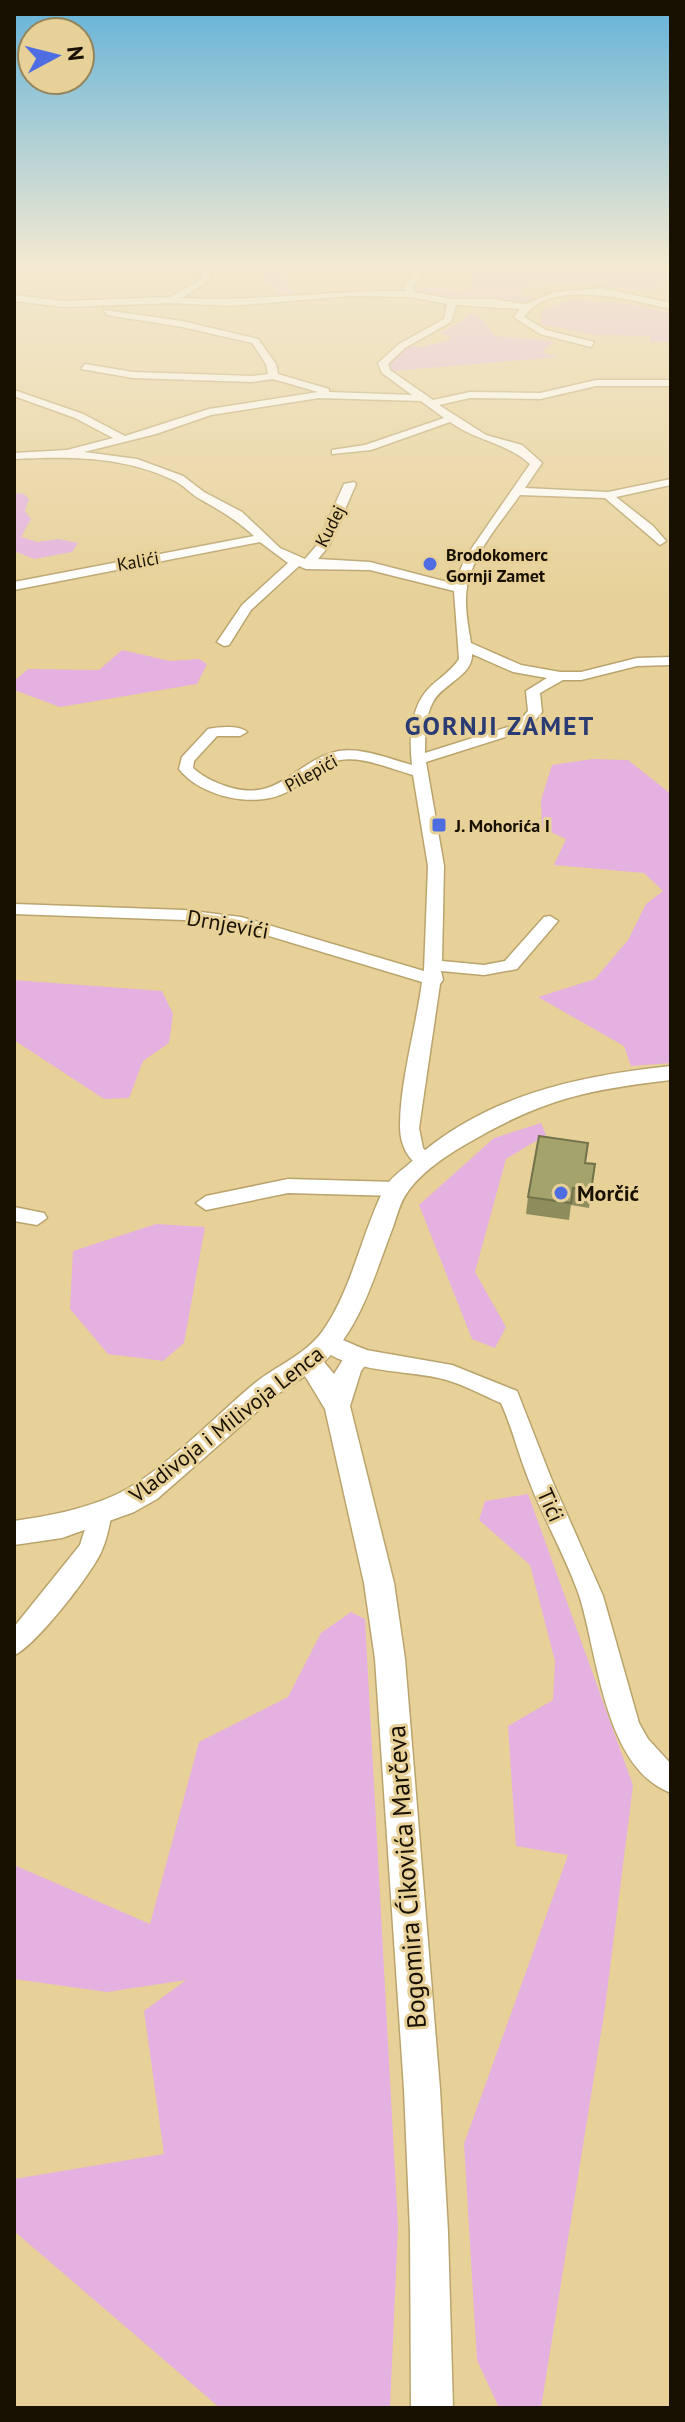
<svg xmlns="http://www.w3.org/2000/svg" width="685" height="2422" font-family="'PT Sans',sans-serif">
<rect width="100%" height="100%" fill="#e7d199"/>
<!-- green -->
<g fill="#e4b1e0">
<polygon points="256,264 328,264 280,276 298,295 277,295 274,286 262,283 264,276 256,271"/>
<path d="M 452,264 L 671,264 L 671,281 L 650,291 L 578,284 L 526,287 L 520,295 L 536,298 L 524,304 L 488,298 L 458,300 L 413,291 C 426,281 448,293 466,291 L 471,286 L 470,272 L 446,271 Z"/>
<polygon points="572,300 623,303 671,312 671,342 650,342 650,336 596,335 541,324 542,310"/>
<polygon points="469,313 480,317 495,336 554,341 542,352 557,357 392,371 389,364 407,346 422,347 449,340 449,336 440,333 464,320"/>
<polygon points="14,493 24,494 29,499 25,511 31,519 21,537 37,542 58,539 78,543 72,552 34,559 14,551"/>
<polygon points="122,650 170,661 199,659 207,664 197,684 60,707 14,690 14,681 28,669 99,670"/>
<polygon points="592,759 628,760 671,794 671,1063 631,1066 624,1046 538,997 595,979 628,940 646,904 663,891 644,873 554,865 566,839 542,828 541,800 552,765"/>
<polygon points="14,980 162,991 173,1014 169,1043 143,1061 129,1098 104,1099 14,1040"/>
<polygon points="541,1123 546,1135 506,1159 475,1272 506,1327 495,1348 472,1339 419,1205 494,1138"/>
<polygon points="156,1224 205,1227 184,1343 163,1361 108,1354 70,1309 73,1251"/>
<polygon points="528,1494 633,1785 605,2008 541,2408 499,2408 477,2360 464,2144 568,1855 516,1846 508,1726 553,1700 555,1661 530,1565 479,1520 485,1501"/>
<polygon points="351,1612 365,1619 398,2227 390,2408 220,2408 14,2231 14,2179 164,2154 144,2011 186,1980 107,1992 14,1979 14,1865 150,1924 199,1742 288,1697 321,1633"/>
</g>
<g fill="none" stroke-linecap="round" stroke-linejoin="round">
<!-- minor casing -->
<g stroke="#b9a46d" stroke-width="3">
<g id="minor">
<path d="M 204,264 L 212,264 L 210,280 L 182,298 C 257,302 330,290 405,291 L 404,286 L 413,276 L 411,264 L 419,264 L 421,276 L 413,286 L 414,292 L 452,299 L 492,299 L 525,304 L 555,292 L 602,288 L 671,303 L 671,309 C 633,301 551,277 524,317 L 546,330 L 594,342 L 591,347 L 540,334 L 514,317 L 520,309 L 456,305 L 451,322 L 405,348 L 388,364 L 390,370 L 433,400 L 470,392 L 540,393 L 596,380 L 671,380 L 671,386 L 596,386 L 540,399 L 470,398 L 439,405 L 486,435 L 522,445 L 540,461 L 542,463 L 525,488 L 608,492 L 671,479 L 671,485 L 616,497 L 653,526 L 666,541 L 660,545 L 605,498 L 520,495 C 501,522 473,553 467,587 C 464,605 468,625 471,643 L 521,665 L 560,672 L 581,672 L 637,658 L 671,657 L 671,665 L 637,666 L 581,680 L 563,680 L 540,693 L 542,712 L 527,730 L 426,762 L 444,866 L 442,961 L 484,965 L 505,961 L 544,917 L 550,916 L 558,921 L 517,969 L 484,975 L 441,971 L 443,980 L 440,984 L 419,1128 L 423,1148 L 434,1160 L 424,1167 C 407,1162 400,1143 400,1126 C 400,1081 416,1028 422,982 L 239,927 L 184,920 L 14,914 L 15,904 L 184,910 L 241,917 L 424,971 L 428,866 L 413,775 C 391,769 363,756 340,760 C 319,764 305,782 287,792 C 255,809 201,797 179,769 L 182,757 L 208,729 C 219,727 239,725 247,732 L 240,736 L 217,736 L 194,761 L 193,768 C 204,778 218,784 232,788 C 281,801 296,760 339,751 C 361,747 390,759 412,765 C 409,738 410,706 431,686 C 441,677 452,670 459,659 L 454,591 L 370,570 L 306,569 L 299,566 L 251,610 L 229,645 L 224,646 L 217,642 L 242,605 L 288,563 L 260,542 L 14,590 L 14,582 L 254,536 C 236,519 219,510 198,498 C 189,492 182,484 173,480 C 124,456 67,456 14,459 L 14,453 L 67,450 L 113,438 L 75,418 L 14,396 L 14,390 L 83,414 L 125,436 L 209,409 L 318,392 L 273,379 L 252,382 L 133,378 L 81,369 L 85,364 L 133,372 L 252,376 L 268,374 L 266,364 L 252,343 L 182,327 L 107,315 L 104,310 L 182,321 L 258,339 L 276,364 L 278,374 L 329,389 L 329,392 L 412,395 L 382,373 L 378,363 L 399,344 L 444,319 L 447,304 L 410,297 L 350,296 L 231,306 L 172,303 L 64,307 L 14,301 L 14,295 L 64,301 L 170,297 L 202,279 ZM 319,398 L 421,401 L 444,418 L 365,445 L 332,450 L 332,454 L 371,450 L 450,422 C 476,441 507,443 530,464 L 465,558 L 455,584 L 370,562 L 318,559 L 329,546 L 356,484 L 354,482 L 344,484 L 317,545 L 305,559 L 280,548 L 242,512 L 204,492 L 183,476 L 137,459 L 84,452 L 156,434 L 211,415 ZM 472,654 L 513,672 L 547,678 L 526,691 L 528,711 L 517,724 L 425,753 C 425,737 425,716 433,702 C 442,684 473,676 472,654 Z"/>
<polygon points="288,1179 396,1182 406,1189 396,1196 288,1193 206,1210 196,1203 206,1196"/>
<polygon points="14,1207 44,1213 47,1218 37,1225 14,1221"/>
<path d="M 329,1334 L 366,1350 L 452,1365 L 517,1391 L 551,1478 L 603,1596 L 639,1723 L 648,1739 L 671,1764 L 671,1793 C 604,1768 598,1654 579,1595 C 565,1555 543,1518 528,1478 C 518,1453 512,1427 501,1403 C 482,1395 463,1384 443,1379 C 412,1370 335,1373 318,1342 L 321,1336 Z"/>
<path d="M 100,1504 L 108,1507 L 112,1514 C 109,1526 107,1539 102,1550 C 94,1571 34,1648 14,1655 L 14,1627 L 80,1545 L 92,1507 Z"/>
</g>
</g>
<!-- tertiary casing -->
<g stroke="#b9a46d" stroke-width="3">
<path id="tertiary" d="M 671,1066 L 671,1080 C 586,1090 543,1099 468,1143 C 447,1155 421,1172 407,1193 C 400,1202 397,1216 393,1227 C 375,1273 361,1328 324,1362 L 334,1374 L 349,1350 L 358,1347 L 367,1350 L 371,1357 L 361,1371 L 350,1406 L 394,1583 L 405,1659 L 440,2089 L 448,2232 L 453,2408 L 411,2408 L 410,2232 L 404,2089 L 375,1659 L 364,1583 L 325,1409 L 305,1376 L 276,1395 L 157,1499 L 134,1512 L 62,1538 L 14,1545 L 14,1521 C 48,1516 81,1510 113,1496 C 158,1477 215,1416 255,1383 C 276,1366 305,1355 322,1332 C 352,1290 361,1235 384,1189 C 390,1178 401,1171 410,1163 C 483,1096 576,1076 671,1066 Z"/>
</g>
<!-- minor -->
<use href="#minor" fill="#fff" fill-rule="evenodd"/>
<!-- tertiary -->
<use href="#tertiary" fill="#fff" fill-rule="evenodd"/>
</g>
<!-- wall -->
<polygon fill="#8c8c5c" points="585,1163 595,1164 589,1208 571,1205 569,1220 526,1214 528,1197"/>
<!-- building -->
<polygon fill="#a3a36b" stroke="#72724b" stroke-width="2" points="539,1136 588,1143 585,1163 595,1164 591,1191 573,1188 571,1203 528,1197"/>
<!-- sky -->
<linearGradient id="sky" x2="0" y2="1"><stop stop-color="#64b3d9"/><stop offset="0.44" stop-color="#f4ead1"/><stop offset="1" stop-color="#f4ead1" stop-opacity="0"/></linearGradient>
<rect width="685" height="603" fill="url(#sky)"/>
<!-- markers -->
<g fill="#4e6de2" stroke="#e7d199" stroke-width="3">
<circle cx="430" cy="564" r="8"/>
<rect x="431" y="817" width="16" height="16" rx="4"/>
<circle cx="561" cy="1193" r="8"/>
</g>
<g text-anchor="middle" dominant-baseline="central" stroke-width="6" stroke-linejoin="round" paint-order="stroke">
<!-- far-street labels -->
<g font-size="18" fill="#181000" stroke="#e7d199">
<text transform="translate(330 526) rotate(-63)">Kudej</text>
<text transform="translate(138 561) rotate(-10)">Kalići</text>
<text transform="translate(311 773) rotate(-29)">Pilepići</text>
</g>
<!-- far-poi labels -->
<g font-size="18" font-weight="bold" fill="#181000" stroke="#e7d199" text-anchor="start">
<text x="446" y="554">Brodokomerc<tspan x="446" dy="21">Gornji Zamet</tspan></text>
<text x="455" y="825">J. Mohorića I</text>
</g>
<!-- street labels -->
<g font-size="22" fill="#181000" stroke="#e7d199">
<text transform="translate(228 924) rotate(10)">Drnjevići</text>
<text transform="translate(226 1424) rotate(-38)">Vladivoja i Milivoja Lenca</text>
<text transform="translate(551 1505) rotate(66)">Tići</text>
</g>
<!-- poi labels -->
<g font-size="22" font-weight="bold" fill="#181000" stroke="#e7d199" text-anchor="start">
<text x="577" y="1193">Morčić</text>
</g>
<!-- far-district labels -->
<g font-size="26" font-weight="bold" letter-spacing="2" fill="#2a3a73" stroke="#e7d199">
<text x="500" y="725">GORNJI ZAMET</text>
</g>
<!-- near-street labels -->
<g font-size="26" fill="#181000" stroke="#e7d199">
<text transform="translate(406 1877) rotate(-94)">Bogomira Ćikovića Marčeva</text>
</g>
</g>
<!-- border -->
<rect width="685" height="2422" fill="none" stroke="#181000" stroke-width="32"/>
<!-- north arrow -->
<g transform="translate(56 56) rotate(83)"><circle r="38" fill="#e7d199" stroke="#94845c" stroke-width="2"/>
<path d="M0-6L14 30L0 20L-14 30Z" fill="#4e6de2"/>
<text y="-12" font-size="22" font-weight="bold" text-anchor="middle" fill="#181000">N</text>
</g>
</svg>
